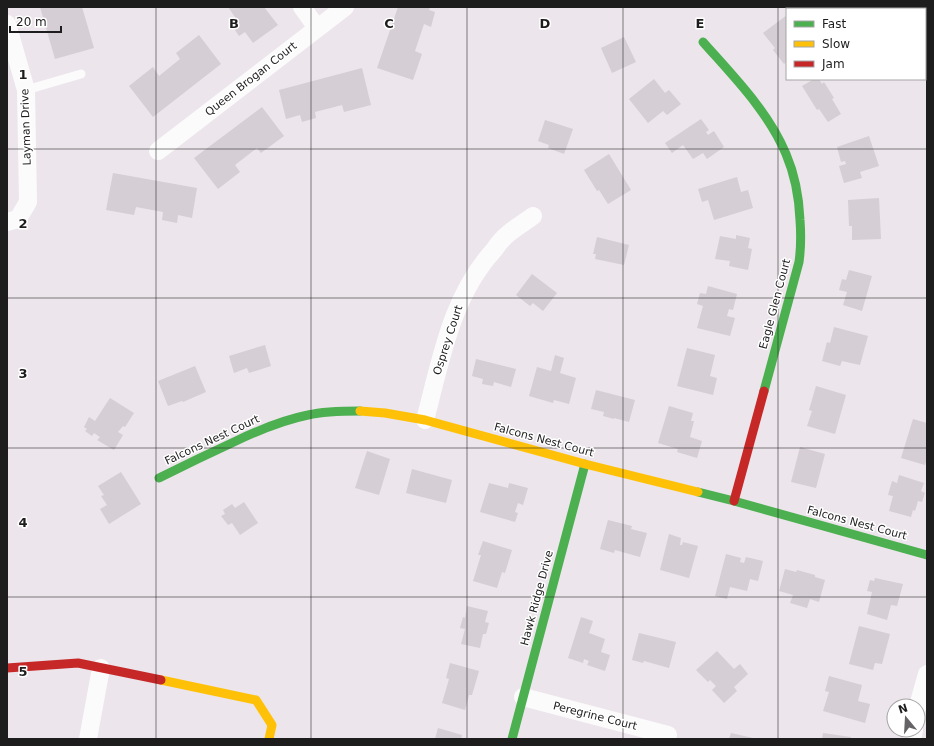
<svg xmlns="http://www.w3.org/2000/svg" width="934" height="746" font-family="'DejaVu Sans',sans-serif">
<rect width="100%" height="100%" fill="#ece5eb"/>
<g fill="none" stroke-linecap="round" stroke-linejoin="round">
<!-- stream -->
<g stroke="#c1e2b6" stroke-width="5">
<polyline points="886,7 888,9"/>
<polyline points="925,52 927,55"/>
</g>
</g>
<!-- building -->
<g fill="#d5ced4">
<polygon points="40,7 82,7 94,48 55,59"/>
<polygon points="228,7 264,7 278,25 253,43 245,32 239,36 231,24 237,20"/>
<polygon points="398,7 430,7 429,10 435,12 431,27 424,24 415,51 422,54 413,80 377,68"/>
<polygon points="787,15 787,62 784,64 773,50 775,48 763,33"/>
<polygon points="199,35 221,64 153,117 129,86 153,67 159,76 180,59 176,53"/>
<polygon points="624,37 636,62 612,73 601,48"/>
<polygon points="362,68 371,105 344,112 342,105 315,112 316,118 302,122 300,115 286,119 279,90"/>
<polygon points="654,79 665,93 669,90 681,104 667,115 663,111 648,123 629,99"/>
<polygon points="814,79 819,79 822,84 824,82 834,98 832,99 841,114 828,122 819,109 817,110 802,86"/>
<polygon points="262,107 284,136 261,153 257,148 235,165 240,172 218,189 194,158"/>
<polygon points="701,119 709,130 706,132 708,135 714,131 724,147 707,159 703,153 693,159 683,145 672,153 665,143"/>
<polygon points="545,120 573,129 564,154 548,148 549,145 538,141"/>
<polygon points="869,136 879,166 860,172 862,178 844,183 839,166 846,164 845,161 841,162 837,147"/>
<polygon points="609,154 631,190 608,204 599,190 597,191 584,170"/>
<polygon points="113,173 197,188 192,218 178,215 177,223 162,220 163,212 136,207 134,215 106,210"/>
<polygon points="737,177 741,192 748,190 753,208 714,220 708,200 702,202 698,189"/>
<polygon points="879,198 881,239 852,240 852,226 849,226 848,200"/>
<polygon points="736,235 750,238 748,248 752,249 748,270 729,266 730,261 715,259 720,236 736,239"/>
<polygon points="597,237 629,245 624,265 595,259 596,254 593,254"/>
<polygon points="849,270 872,276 862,311 843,305 847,292 839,290 842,279 846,280"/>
<polygon points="532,274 557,293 543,311 533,303 530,306 516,295"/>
<polygon points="708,286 737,294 733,310 729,309 727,316 735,318 730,336 697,328 703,306 697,304 700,293 706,294"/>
<polygon points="834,327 868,336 860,365 842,361 840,366 822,361 827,342 830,343"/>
<polygon points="265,345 271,366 249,373 247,368 234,373 229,356"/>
<polygon points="687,348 715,355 710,376 717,378 713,395 677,386"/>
<polygon points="555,355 564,358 560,373 576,378 569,404 554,400 553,403 529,396 537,367 551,371"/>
<polygon points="476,359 516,369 511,387 494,382 493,386 482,384 483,379 472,376"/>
<polygon points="195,366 206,392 183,402 182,401 168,406 158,381"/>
<polygon points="816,386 846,395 835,434 807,426 812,411 809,410"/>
<polygon points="596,390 635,400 629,422 614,418 614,419 603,416 604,412 591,409"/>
<polygon points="110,398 134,413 125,427 123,426 118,432 123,435 114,450 97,440 100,437 94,433 92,436 85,431 87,429 84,427 89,417 95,421"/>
<polygon points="669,406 693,413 691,421 694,421 690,437 702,441 697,458 677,452 678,449 658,443"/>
<polygon points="913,419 927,423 927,458 925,465 901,458"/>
<polygon points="800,447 825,454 816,488 791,482"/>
<polygon points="367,451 390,459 379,495 355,488"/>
<polygon points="412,469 452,480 446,503 406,493"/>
<polygon points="121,472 141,504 109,524 100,509 107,505 101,496 104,495 98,486"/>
<polygon points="899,475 924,483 921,491 925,493 922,502 918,501 915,511 913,510 911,517 889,511 893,496 888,495 892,481 897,483"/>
<polygon points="489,483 508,488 509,483 528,488 523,505 518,503 515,512 518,513 515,522 480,512"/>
<polygon points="244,502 258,523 240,535 232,523 228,525 221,516 225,514 223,510 232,504 235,508"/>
<polygon points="608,520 632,526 631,529 647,533 640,557 615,550 614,553 600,549"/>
<polygon points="669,534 681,538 680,545 682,545 683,542 698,546 689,578 660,570"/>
<polygon points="483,541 512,550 505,573 502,572 497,588 473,581 481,555 478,555"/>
<polygon points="726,554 741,558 740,562 744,563 746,557 763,561 758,581 750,579 747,591 730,587 727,599 715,596"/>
<polygon points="785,569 796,572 797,570 815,575 815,577 825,580 819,602 810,599 807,608 790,603 793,595 779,591"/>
<polygon points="875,578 903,584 897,606 891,605 887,620 867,614 872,592 867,591 870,580 874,581"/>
<polygon points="467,606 488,611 485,622 489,623 486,634 483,634 480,648 461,644 465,629 460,628 463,617 465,618"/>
<polygon points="581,617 593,621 589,633 605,639 601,652 610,655 605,671 587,665 589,661 584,659 583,663 568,658"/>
<polygon points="859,626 890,634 882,664 875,663 873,670 849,664"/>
<polygon points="639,633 676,642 669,668 644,661 643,663 632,660"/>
<polygon points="717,651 734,669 740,664 748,674 734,687 737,691 724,703 712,690 716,686 710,680 708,682 696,670"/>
<polygon points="450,663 479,671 472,695 469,695 465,710 442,703 449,679 446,678"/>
<polygon points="829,676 862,685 858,701 870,704 865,723 823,711 829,692 825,691"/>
<polygon points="438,728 462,735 461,739 435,739"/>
<polygon points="731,733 753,738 752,739 729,739"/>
<polygon points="823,733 851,737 851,739 822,739"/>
</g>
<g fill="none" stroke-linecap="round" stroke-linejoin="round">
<!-- lane -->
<polyline stroke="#fcfbfc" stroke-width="9" points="26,90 81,74"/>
<!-- street -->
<g stroke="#fcfbfc" stroke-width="18">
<polyline points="302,7 317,28"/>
<polyline points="7,24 26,90 28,202 18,219 7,222"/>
<polyline points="158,151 345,7"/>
<path d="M 425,420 C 441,360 451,297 494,250 C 498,244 503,238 508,234 C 516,227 525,222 533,216"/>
<polyline points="523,697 668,735"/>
<polyline points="918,706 927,674"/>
<polyline points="88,739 101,668"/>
<polyline points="912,739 914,730"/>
</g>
<!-- fast -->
<g stroke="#4caf50" stroke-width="9">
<path d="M 703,42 C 733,76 768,111 786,154 C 795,175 799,197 800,220 C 801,234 801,248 799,262 L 764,391"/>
<path d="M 159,478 C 185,465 210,453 236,441 C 259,430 283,420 308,415 C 325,411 343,411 360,411"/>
<polyline points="698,492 734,501 927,555"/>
<polyline points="512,739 585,464"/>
</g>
<!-- slow -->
<g stroke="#ffc107" stroke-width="9">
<polyline points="360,411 385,413 425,420 585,464 698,492"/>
<polyline points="161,680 256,700 272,725 269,739"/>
</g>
<!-- jam -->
<g stroke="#c62828" stroke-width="9">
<polyline points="734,501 764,391"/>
<polyline points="7,668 78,663 161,680"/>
</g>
</g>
<!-- grid -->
<path fill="none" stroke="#1d1d1d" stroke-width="1" stroke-opacity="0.55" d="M 156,7 L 156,739M 311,7 L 311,739M 467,7 L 467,739M 623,7 L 623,739M 778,7 L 778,739M 7,149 L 927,149M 7,298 L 927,298M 7,448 L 927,448M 7,597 L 927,597"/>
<g text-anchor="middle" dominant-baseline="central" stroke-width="3" stroke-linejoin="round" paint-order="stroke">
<!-- street labels -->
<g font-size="11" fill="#1d1d1d" stroke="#fff">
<text transform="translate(251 79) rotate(-38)">Queen Brogan Court</text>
<text transform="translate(26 127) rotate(-92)">Layman Drive</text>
<text transform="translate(775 304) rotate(-75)">Eagle Glen Court</text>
<text transform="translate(448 340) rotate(-72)">Osprey Court</text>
<text transform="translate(212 440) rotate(-25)">Falcons Nest Court</text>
<text transform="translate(544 440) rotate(15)">Falcons Nest Court</text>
<text transform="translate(857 523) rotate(15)">Falcons Nest Court</text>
<text transform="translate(537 598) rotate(-75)">Hawk Ridge Drive</text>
<text transform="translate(595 716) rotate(14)">Peregrine Court</text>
</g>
</g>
<g font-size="13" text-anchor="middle" font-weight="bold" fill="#1d1d1d" stroke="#fff" stroke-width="3" stroke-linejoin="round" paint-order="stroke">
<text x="234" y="28">B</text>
<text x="389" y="28">C</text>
<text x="545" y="28">D</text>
<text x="700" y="28">E</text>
<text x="23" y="79">1</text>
<text x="23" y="228">2</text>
<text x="23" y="378">3</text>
<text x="23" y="527">4</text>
<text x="23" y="676">5</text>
</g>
<!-- border -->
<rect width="934" height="746" fill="none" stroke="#1d1d1d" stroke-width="16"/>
<!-- legend -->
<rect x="786" y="8" width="140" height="72" fill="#ffffff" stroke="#a5a5a5"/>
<rect x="794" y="21" width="20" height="6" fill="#4caf50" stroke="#a5a5a5"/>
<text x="822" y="28" font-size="12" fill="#1d1d1d">Fast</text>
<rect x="794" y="41" width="20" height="6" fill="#ffc107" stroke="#a5a5a5"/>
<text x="822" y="48" font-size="12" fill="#1d1d1d">Slow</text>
<rect x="794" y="61" width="20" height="6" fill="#c62828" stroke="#a5a5a5"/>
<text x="822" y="68" font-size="12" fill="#1d1d1d">Jam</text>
<!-- north arrow -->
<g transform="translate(906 718) rotate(342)"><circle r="19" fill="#ffffff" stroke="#a5a5a5"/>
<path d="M0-3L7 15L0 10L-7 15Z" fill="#656365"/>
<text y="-6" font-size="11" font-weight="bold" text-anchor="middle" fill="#1d1d1d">N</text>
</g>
<!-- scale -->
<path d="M10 26v6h51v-6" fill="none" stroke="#1d1d1d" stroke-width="2"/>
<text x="16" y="26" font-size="12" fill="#1d1d1d" stroke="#ffffff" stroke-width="3" paint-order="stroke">20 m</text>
</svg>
